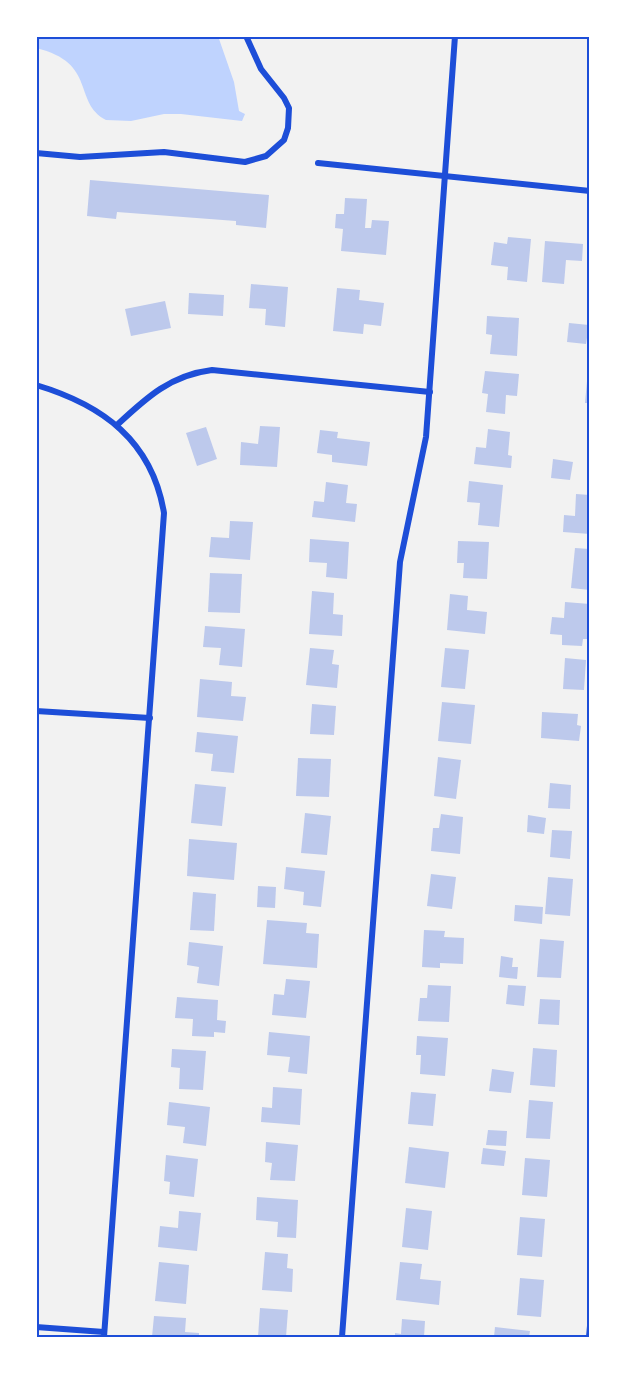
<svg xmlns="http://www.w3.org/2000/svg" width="626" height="1373" font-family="Mulish,sans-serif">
<rect width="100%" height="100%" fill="#f2f2f2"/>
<!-- water -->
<path fill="#bfd3fe" d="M 36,36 L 218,36 L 234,82 L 239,111 L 245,114 L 242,121 L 181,114 L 164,114 L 131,121 L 106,120 C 72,102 98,63 36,48 Z"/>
<!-- building -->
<g fill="#bdc9ec">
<polygon points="90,180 269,195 266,228 236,225 236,221 117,212 116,219 87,216"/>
<polygon points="345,198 367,199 365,228 371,228 372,220 389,221 386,255 341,251 343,229 335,228 336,214 344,214"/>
<polygon points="508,237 531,239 527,282 507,280 508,267 491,265 494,242 507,244"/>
<polygon points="545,241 583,244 582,261 566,260 564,284 542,282"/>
<polygon points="251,284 288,287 285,327 265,325 266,309 249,308"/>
<polygon points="337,288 360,290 359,300 384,303 381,326 364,324 363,334 333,331"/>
<polygon points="189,293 224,295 223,316 188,314"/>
<polygon points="165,301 171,328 131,336 125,309"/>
<polygon points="487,316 519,318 517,356 490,354 492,335 486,334"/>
<polygon points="569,323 589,325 586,344 567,342"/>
<polygon points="485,371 519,374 517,396 506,395 505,414 486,412 488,394 482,393"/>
<polygon points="587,381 590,382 590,403 585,403"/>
<polygon points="260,426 280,427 277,467 240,465 241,442 258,444"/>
<polygon points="206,427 217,459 197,466 186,433"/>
<polygon points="488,429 510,432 508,455 512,456 511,468 474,464 476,447 486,448"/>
<polygon points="320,430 338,432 337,438 370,442 367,466 332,462 332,455 317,453"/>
<polygon points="553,459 573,462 570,480 551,478"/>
<polygon points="469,481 503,485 499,527 478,525 480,503 467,502"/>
<polygon points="326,482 348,485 346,503 357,504 355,522 312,517 314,501 324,502"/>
<polygon points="576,494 590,495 590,534 563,532 564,515 575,516"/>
<polygon points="230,521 253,522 250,560 209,557 211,537 229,538"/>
<polygon points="310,539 349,542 347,579 326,577 327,563 309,562"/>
<polygon points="458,541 489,542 487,579 463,578 464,563 457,563"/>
<polygon points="575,548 590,549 590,590 571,588"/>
<polygon points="210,573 242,574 240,613 208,612"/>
<polygon points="312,591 334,593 333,614 343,615 342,636 309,634"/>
<polygon points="450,594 468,596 467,610 487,612 485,634 447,630"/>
<polygon points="565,602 590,604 587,639 583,639 582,646 562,645 562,635 550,634 552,617 564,618"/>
<polygon points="205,626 245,629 242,667 219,665 221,648 203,647"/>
<polygon points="310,648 334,650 332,664 339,665 337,688 306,685"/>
<polygon points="445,648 469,650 465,689 441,687"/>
<polygon points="565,658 586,660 584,690 563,689"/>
<polygon points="200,679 232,682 231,696 246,697 243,721 197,717"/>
<polygon points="442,702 475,705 471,744 438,741"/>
<polygon points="312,704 336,706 334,735 310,734"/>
<polygon points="542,712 578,714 577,725 581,726 579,741 541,738"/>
<polygon points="197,732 238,736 234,773 211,771 213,754 195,752"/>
<polygon points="438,757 461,760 456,799 434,796"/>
<polygon points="298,758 331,759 329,797 296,796"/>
<polygon points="550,783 571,785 570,809 548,808"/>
<polygon points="195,784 226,787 222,826 191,823"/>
<polygon points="305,813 331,816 327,855 301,853"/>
<polygon points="441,814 463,817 460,854 431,851 433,828 439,828"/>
<polygon points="528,815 546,818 544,834 527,832"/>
<polygon points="552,830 572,831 570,859 550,857"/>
<polygon points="189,839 237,843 234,880 187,876"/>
<polygon points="286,867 325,871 321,907 303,905 304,892 284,889"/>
<polygon points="431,874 456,877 452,909 427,906"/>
<polygon points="548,877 573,879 570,916 545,914"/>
<polygon points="258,886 276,887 275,908 257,907"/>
<polygon points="193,892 216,894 214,931 190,930"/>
<polygon points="515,905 543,907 542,924 514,921"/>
<polygon points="267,920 307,923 306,933 319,934 317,968 263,964"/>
<polygon points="424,930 445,931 444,937 464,938 463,964 440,963 440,968 422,967"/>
<polygon points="540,939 564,941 561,978 537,977"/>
<polygon points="189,942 223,946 219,986 197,983 199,967 187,965"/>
<polygon points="501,956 513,958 512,967 518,967 517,979 499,977"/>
<polygon points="286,979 310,981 306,1018 272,1015 274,994 284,995"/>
<polygon points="428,985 451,986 449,1022 418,1021 420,998 427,998"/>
<polygon points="508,985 526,986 524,1006 506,1004"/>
<polygon points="177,997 218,1000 217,1020 226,1021 225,1033 214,1032 214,1037 192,1036 193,1019 175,1018"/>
<polygon points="540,999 560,1000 559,1025 538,1024"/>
<polygon points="269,1032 310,1036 307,1074 288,1072 290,1057 267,1055"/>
<polygon points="417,1036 448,1038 445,1076 420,1074 421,1055 416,1055"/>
<polygon points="533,1048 557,1050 555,1087 530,1085"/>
<polygon points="172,1049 206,1051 203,1090 179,1089 180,1068 171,1067"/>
<polygon points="492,1069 514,1072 511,1093 489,1091"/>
<polygon points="273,1087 302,1089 300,1125 261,1122 262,1107 272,1108"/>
<polygon points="411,1092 436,1094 433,1126 408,1124"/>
<polygon points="529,1100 553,1102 550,1139 526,1138"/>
<polygon points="169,1102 210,1107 206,1146 183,1143 185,1127 167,1125"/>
<polygon points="488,1130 507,1131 506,1146 486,1145"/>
<polygon points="266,1142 298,1145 295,1181 270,1180 272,1163 265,1162"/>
<polygon points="409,1147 449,1152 445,1188 405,1183"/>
<polygon points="483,1148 506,1151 504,1166 481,1164"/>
<polygon points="166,1155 198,1159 194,1197 169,1194 170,1182 164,1181"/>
<polygon points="525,1158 550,1160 547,1197 522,1195"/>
<polygon points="257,1197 298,1200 296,1238 277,1237 278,1222 256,1220"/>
<polygon points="406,1208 432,1211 428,1250 402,1247"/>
<polygon points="179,1211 201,1213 197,1251 158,1247 160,1226 178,1228"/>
<polygon points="520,1217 545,1219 542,1257 517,1255"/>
<polygon points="265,1252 288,1254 287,1268 293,1269 292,1292 262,1290"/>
<polygon points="159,1262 189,1265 186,1304 155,1301"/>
<polygon points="400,1262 422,1264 420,1279 441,1281 439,1305 396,1300"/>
<polygon points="520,1278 544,1280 541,1317 517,1315"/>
<polygon points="260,1308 288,1310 286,1337 258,1337"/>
<polygon points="154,1316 186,1318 185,1332 199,1333 199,1337 152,1337"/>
<polygon points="402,1319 425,1321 424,1337 395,1337 395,1333 401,1334"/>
<polygon points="495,1327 530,1331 529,1337 494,1337"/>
</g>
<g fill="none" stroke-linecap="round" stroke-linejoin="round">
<!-- minor -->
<g stroke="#1d4ed8" stroke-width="6">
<polyline points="36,153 80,157 164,152 245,162 266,156 284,140 288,128 289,108 284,98 261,69 246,36"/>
<polyline points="318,163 590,191"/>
<path d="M 36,385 C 103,405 152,441 164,513 L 104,1337"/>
<path d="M 117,425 C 147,397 171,375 212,370 L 430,392"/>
<polyline points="36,711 150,718"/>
<polyline points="36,1327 104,1332"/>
<polyline points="342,1337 398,589 400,562 426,437 455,36"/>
<polyline points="589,1337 590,1326"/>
</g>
</g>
<!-- border -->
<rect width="626" height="1373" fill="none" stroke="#ffffff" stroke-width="75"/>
<rect x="38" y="38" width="550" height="1298" fill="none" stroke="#1d4ed8" stroke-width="2"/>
</svg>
